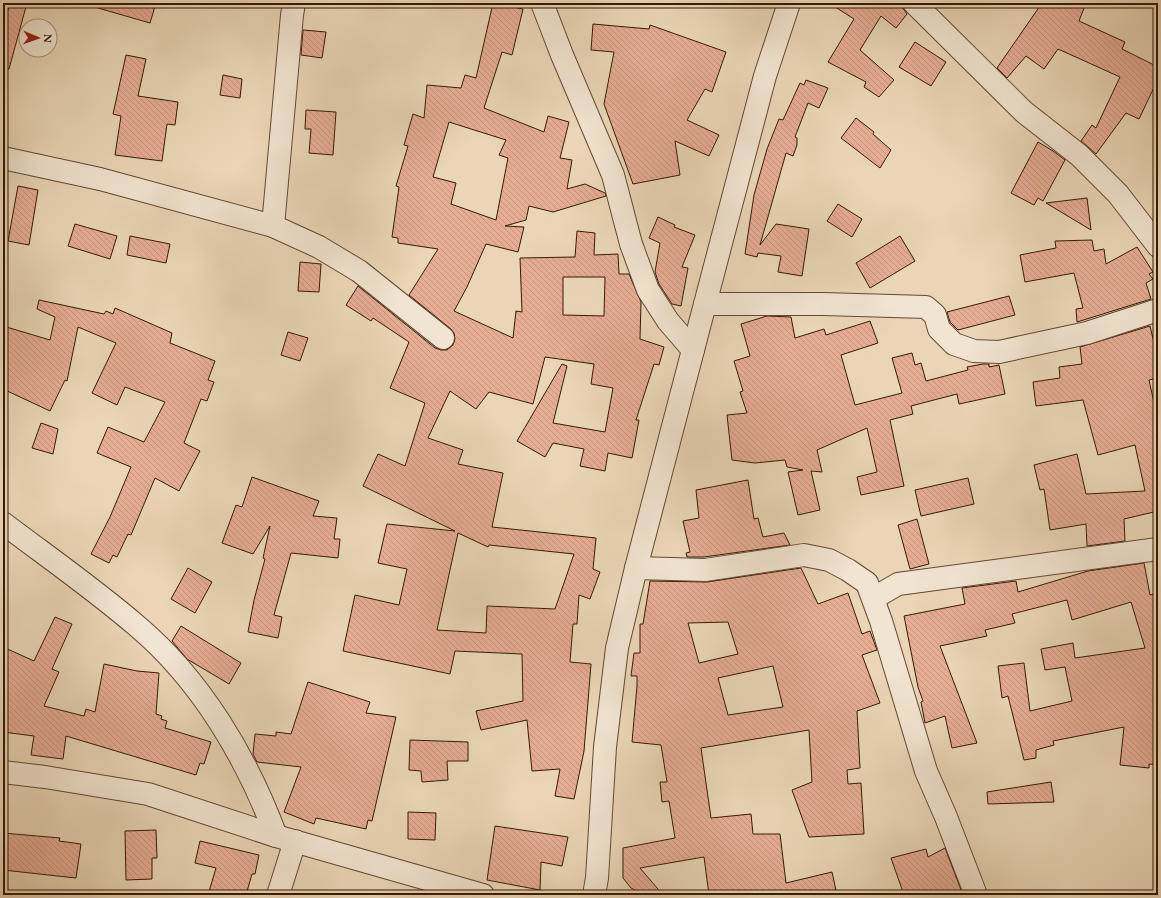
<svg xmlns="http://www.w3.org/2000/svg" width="1161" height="898" font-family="'EB Garamond',serif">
<defs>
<pattern id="building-back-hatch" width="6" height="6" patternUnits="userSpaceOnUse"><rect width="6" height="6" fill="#e6ad95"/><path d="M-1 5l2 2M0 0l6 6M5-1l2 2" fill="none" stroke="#c6947f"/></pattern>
</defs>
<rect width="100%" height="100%" fill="#ead6b7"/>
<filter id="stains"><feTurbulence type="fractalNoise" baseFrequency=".005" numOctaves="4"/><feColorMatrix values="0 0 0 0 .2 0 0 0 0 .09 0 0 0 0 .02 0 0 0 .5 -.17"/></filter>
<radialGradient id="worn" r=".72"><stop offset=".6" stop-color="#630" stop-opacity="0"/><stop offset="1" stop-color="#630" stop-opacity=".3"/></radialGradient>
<!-- building -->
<g fill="url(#building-back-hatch)" stroke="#361905" fill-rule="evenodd">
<polygon points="11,3 27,3 9,69 3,68 3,21"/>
<polygon points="99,3 156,3 150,23 98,8"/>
<path d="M 493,3 L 523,9 L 512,55 L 502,52 L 484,108 L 544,132 L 548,116 L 569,122 L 560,158 L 572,160 L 567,189 L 585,184 L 605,193 L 606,196 L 553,212 L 529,206 L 526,220 L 505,226 L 524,227 L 518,252 L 486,244 L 467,287 L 454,311 L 513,338 L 516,311 L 522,312 L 520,258 L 575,257 L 577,231 L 595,233 L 594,255 L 618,254 L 619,274 L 629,274 L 641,302 L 640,339 L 664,347 L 659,365 L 654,364 L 636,420 L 639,420 L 632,458 L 608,453 L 605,471 L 580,466 L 584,449 L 553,443 L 545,457 L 517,441 L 562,364 L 567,366 L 553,423 L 605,432 L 613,388 L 591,384 L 594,364 L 545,357 L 533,404 L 489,392 L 476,409 L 450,391 L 428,438 L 463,450 L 458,464 L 503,473 L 492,527 L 596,538 L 593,569 L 600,572 L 590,599 L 579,595 L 577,624 L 573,624 L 570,662 L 591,664 L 584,751 L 574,799 L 555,796 L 560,769 L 532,771 L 527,720 L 481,730 L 476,711 L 523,701 L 522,654 L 455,651 L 450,674 L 343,651 L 355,595 L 399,605 L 407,569 L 378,563 L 387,524 L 455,531 L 363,486 L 378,454 L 405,466 L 425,403 L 390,388 L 409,342 L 373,318 L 371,321 L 346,305 L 358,286 L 435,348 L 441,350 L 447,350 L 453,345 L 455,339 L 454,333 L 451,329 L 409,295 L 438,249 L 398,243 L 398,238 L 392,237 L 399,187 L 396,186 L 408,146 L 404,145 L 413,114 L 424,118 L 427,85 L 461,88 L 465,75 L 476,78 ZM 449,122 L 506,140 L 499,155 L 508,158 L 496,220 L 451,204 L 456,183 L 433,177 ZM 563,277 L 605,277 L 604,316 L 563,315 ZM 458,533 L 488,547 L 489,545 L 574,554 L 555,609 L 487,606 L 486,633 L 437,630 Z"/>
<polygon points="829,3 902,3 902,7 907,14 896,28 881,16 860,50 894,80 879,97 864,87 866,82 828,62 854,19"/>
<polygon points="1042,3 1086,3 1079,21 1125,42 1122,49 1158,67 1158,79 1139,119 1126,113 1096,154 1081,141 1092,125 1096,128 1120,77 1058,49 1044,69 1026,56 1007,78 997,68"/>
<polygon points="593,24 649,29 650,25 726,52 712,92 705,89 687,120 719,135 709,156 675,141 680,175 633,184 604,104 614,52 591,50"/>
<polygon points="303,30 326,32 322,58 301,55"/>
<polygon points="915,42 946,62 931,86 899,67"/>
<polygon points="126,55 146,59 138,96 178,102 175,125 167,124 162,161 115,155 121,116 113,114"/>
<polygon points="223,75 242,79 240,98 220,95"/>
<polygon points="806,80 828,88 819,108 808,103 795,137 797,138 797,145 793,156 786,153 760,245 776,224 809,229 802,276 778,272 781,256 758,253 757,257 745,254 754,195 767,149 779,119 783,120 800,83 804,85"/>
<polygon points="306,110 336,112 333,155 309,153 311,129 305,129"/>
<polygon points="856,118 874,132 873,134 891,150 880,168 841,138"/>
<polygon points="1038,142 1053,151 1065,160 1043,201 1038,198 1034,205 1011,193"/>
<polygon points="18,186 38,190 29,245 8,241"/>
<polygon points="1087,198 1091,230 1046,203"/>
<polygon points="838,204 862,219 852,237 827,221"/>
<polygon points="658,217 675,225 674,227 695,235 682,267 688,268 681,306 672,304 659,284 655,272 660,243 649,238"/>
<polygon points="75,224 117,236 110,259 68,246"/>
<polygon points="130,236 170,244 166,263 127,255"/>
<polygon points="900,236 915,261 870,288 856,263"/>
<polygon points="1092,240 1094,251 1104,249 1106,264 1137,247 1153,272 1149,274 1153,279 1146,283 1151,299 1077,322 1076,309 1083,308 1074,273 1025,282 1020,255 1056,248 1055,241"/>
<polygon points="300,262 321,264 319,292 298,291"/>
<polygon points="1009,296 1015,315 958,330 950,322 947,312"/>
<polygon points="39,300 104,314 106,311 113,314 115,308 172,333 170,343 215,361 208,380 214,382 207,401 201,399 184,443 200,451 179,491 155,478 131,535 128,534 117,557 113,555 109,563 91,554 110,517 131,467 97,453 108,427 144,442 165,402 125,387 117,405 92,393 116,343 78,327 67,381 65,380 50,411 3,389 3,326 50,340 55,317 37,309"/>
<polygon points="767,316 791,317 795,338 824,329 826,335 870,321 878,343 841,355 855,405 902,393 892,358 912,353 915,365 921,363 926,381 968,370 967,367 983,364 989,364 989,367 999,365 1005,394 959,404 957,394 911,406 913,414 890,420 904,486 861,495 857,477 877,472 867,428 817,450 822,472 811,471 820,510 798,515 788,472 803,470 787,467 785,460 755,463 732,460 727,415 747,413 740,392 743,391 734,361 750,356 741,324"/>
<polygon points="1150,326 1158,360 1158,378 1149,380 1158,421 1158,511 1124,519 1125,541 1087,546 1086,524 1050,530 1044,489 1040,490 1034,465 1077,454 1086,494 1145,491 1135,445 1098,455 1083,400 1036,406 1033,382 1060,378 1059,367 1082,364 1080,347"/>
<polygon points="288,332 308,338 300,361 281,355"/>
<polygon points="41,423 58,429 53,454 32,448"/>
<polygon points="252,477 319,501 313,516 337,518 334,539 340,539 338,558 291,553 274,615 282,617 278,638 248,632 254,600 265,559 263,558 270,526 253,554 222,543 236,505 242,507"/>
<polygon points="968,478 974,504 921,516 915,490"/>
<polygon points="748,480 754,519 758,518 763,537 784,533 790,545 704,557 687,557 686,553 690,552 683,521 699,518 696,490"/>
<polygon points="917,519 929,564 910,569 898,525"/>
<polygon points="1144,563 1150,595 1158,593 1158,765 1149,764 1149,768 1120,765 1124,727 1053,741 1054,745 1036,750 1036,758 1024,760 1008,696 1002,698 998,666 1024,663 1030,711 1072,701 1065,667 1045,670 1041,649 1073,643 1075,658 1145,648 1131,602 1072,620 1067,600 1012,614 1015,623 985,630 987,636 940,646 977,743 952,748 945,716 925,723 921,702 923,701 918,687 904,616 965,604 962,588 1016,581 1018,592 1088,571"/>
<polygon points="188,568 212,582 195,613 171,599"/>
<path d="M 801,568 L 818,604 L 848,593 L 862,634 L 870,631 L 877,650 L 862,655 L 880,703 L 857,711 L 860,768 L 847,770 L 848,784 L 861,783 L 864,834 L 809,837 L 792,790 L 812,782 L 809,730 L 701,748 L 711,818 L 751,814 L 753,834 L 780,834 L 786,883 L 832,872 L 837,895 L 709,895 L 704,857 L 640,868 L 663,895 L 645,895 L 631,888 L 623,878 L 623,848 L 675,838 L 669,801 L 662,802 L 660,782 L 667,782 L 661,745 L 632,742 L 637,686 L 637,676 L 631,676 L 634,653 L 640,653 L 640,624 L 643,624 L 650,581 L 707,582 ZM 728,622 L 738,654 L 699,663 L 688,623 ZM 773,666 L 783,707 L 728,715 L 718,678 Z"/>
<polygon points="55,617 72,624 52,669 59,672 44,706 84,716 86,709 95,712 104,664 137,671 159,673 156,714 162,716 161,719 167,721 165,728 211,742 204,764 200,763 196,775 66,736 63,759 31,755 34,736 3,732 3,701 6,684 3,684 3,647 34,661"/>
<polygon points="181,626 241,663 229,684 187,659 172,641"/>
<polygon points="308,682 370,702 366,713 396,717 372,821 368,820 366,829 316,818 314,824 284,812 301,767 257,762 253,754 255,734 276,736 276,732 291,734"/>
<polygon points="410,740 468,742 468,761 447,761 448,780 422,782 421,771 409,770"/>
<polygon points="1051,782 1054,802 988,804 987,792"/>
<polygon points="408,812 436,813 435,840 408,839"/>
<polygon points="495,826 568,837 562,866 541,862 540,890 487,880"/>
<polygon points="156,830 157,858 152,858 152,879 126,880 125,831"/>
<polygon points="3,833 60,838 59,841 81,844 76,878 3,870"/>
<polygon points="200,841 259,855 255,874 252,874 246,895 208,895 216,868 195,863"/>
<polygon points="945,848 963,895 904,895 891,858 926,849 928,857"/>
</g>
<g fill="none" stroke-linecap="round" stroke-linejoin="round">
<!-- minor casing -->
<g stroke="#634832" stroke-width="24">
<g id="minor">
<polyline points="914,3 1024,112 1079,155 1118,194 1158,246"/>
<polyline points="3,158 100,179 273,226 319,247 359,271 443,338"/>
<polyline points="273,226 292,15 294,3"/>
<polyline points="705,304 823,304 926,307 935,315 939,329 954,344 974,351 999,352 1087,333 1158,310"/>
<path d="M 3,523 C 48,557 94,589 137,626 C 201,680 247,758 276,836"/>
<polyline points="636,568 705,570 804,555 829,560 848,570 867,583 881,621 926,771 946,817 976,895"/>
<polyline points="874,598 898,584 1158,549"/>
<polyline points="278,895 295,841"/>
</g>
</g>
<!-- tertiary casing -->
<g stroke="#634832" stroke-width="24">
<g id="tertiary">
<polyline points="542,3 562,55 613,175 631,244 648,290 668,321 693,350"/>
<polyline points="3,772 45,777 148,794 276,836 483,895"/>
<polyline points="594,895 597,878 605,747 617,648 636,568 705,304 765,76 789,3"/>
</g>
</g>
<!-- minor -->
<use href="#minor" stroke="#f1e4d0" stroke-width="22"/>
<!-- tertiary -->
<use href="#tertiary" stroke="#f1e4d0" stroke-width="22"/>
</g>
<!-- margin -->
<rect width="1161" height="898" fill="none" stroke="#ead6b7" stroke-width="16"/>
<rect x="4" y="4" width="1153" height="890" fill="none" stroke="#361905" stroke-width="2"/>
<rect x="8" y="8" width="1145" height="882" fill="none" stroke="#361905"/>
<!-- north arrow -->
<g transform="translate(38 38) rotate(92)"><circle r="19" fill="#f1e4d0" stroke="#a6937f"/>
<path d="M0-3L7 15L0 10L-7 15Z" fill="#8f2418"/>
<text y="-6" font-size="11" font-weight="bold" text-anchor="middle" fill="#361905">N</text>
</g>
<rect width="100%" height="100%" filter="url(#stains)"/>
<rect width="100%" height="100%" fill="url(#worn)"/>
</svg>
